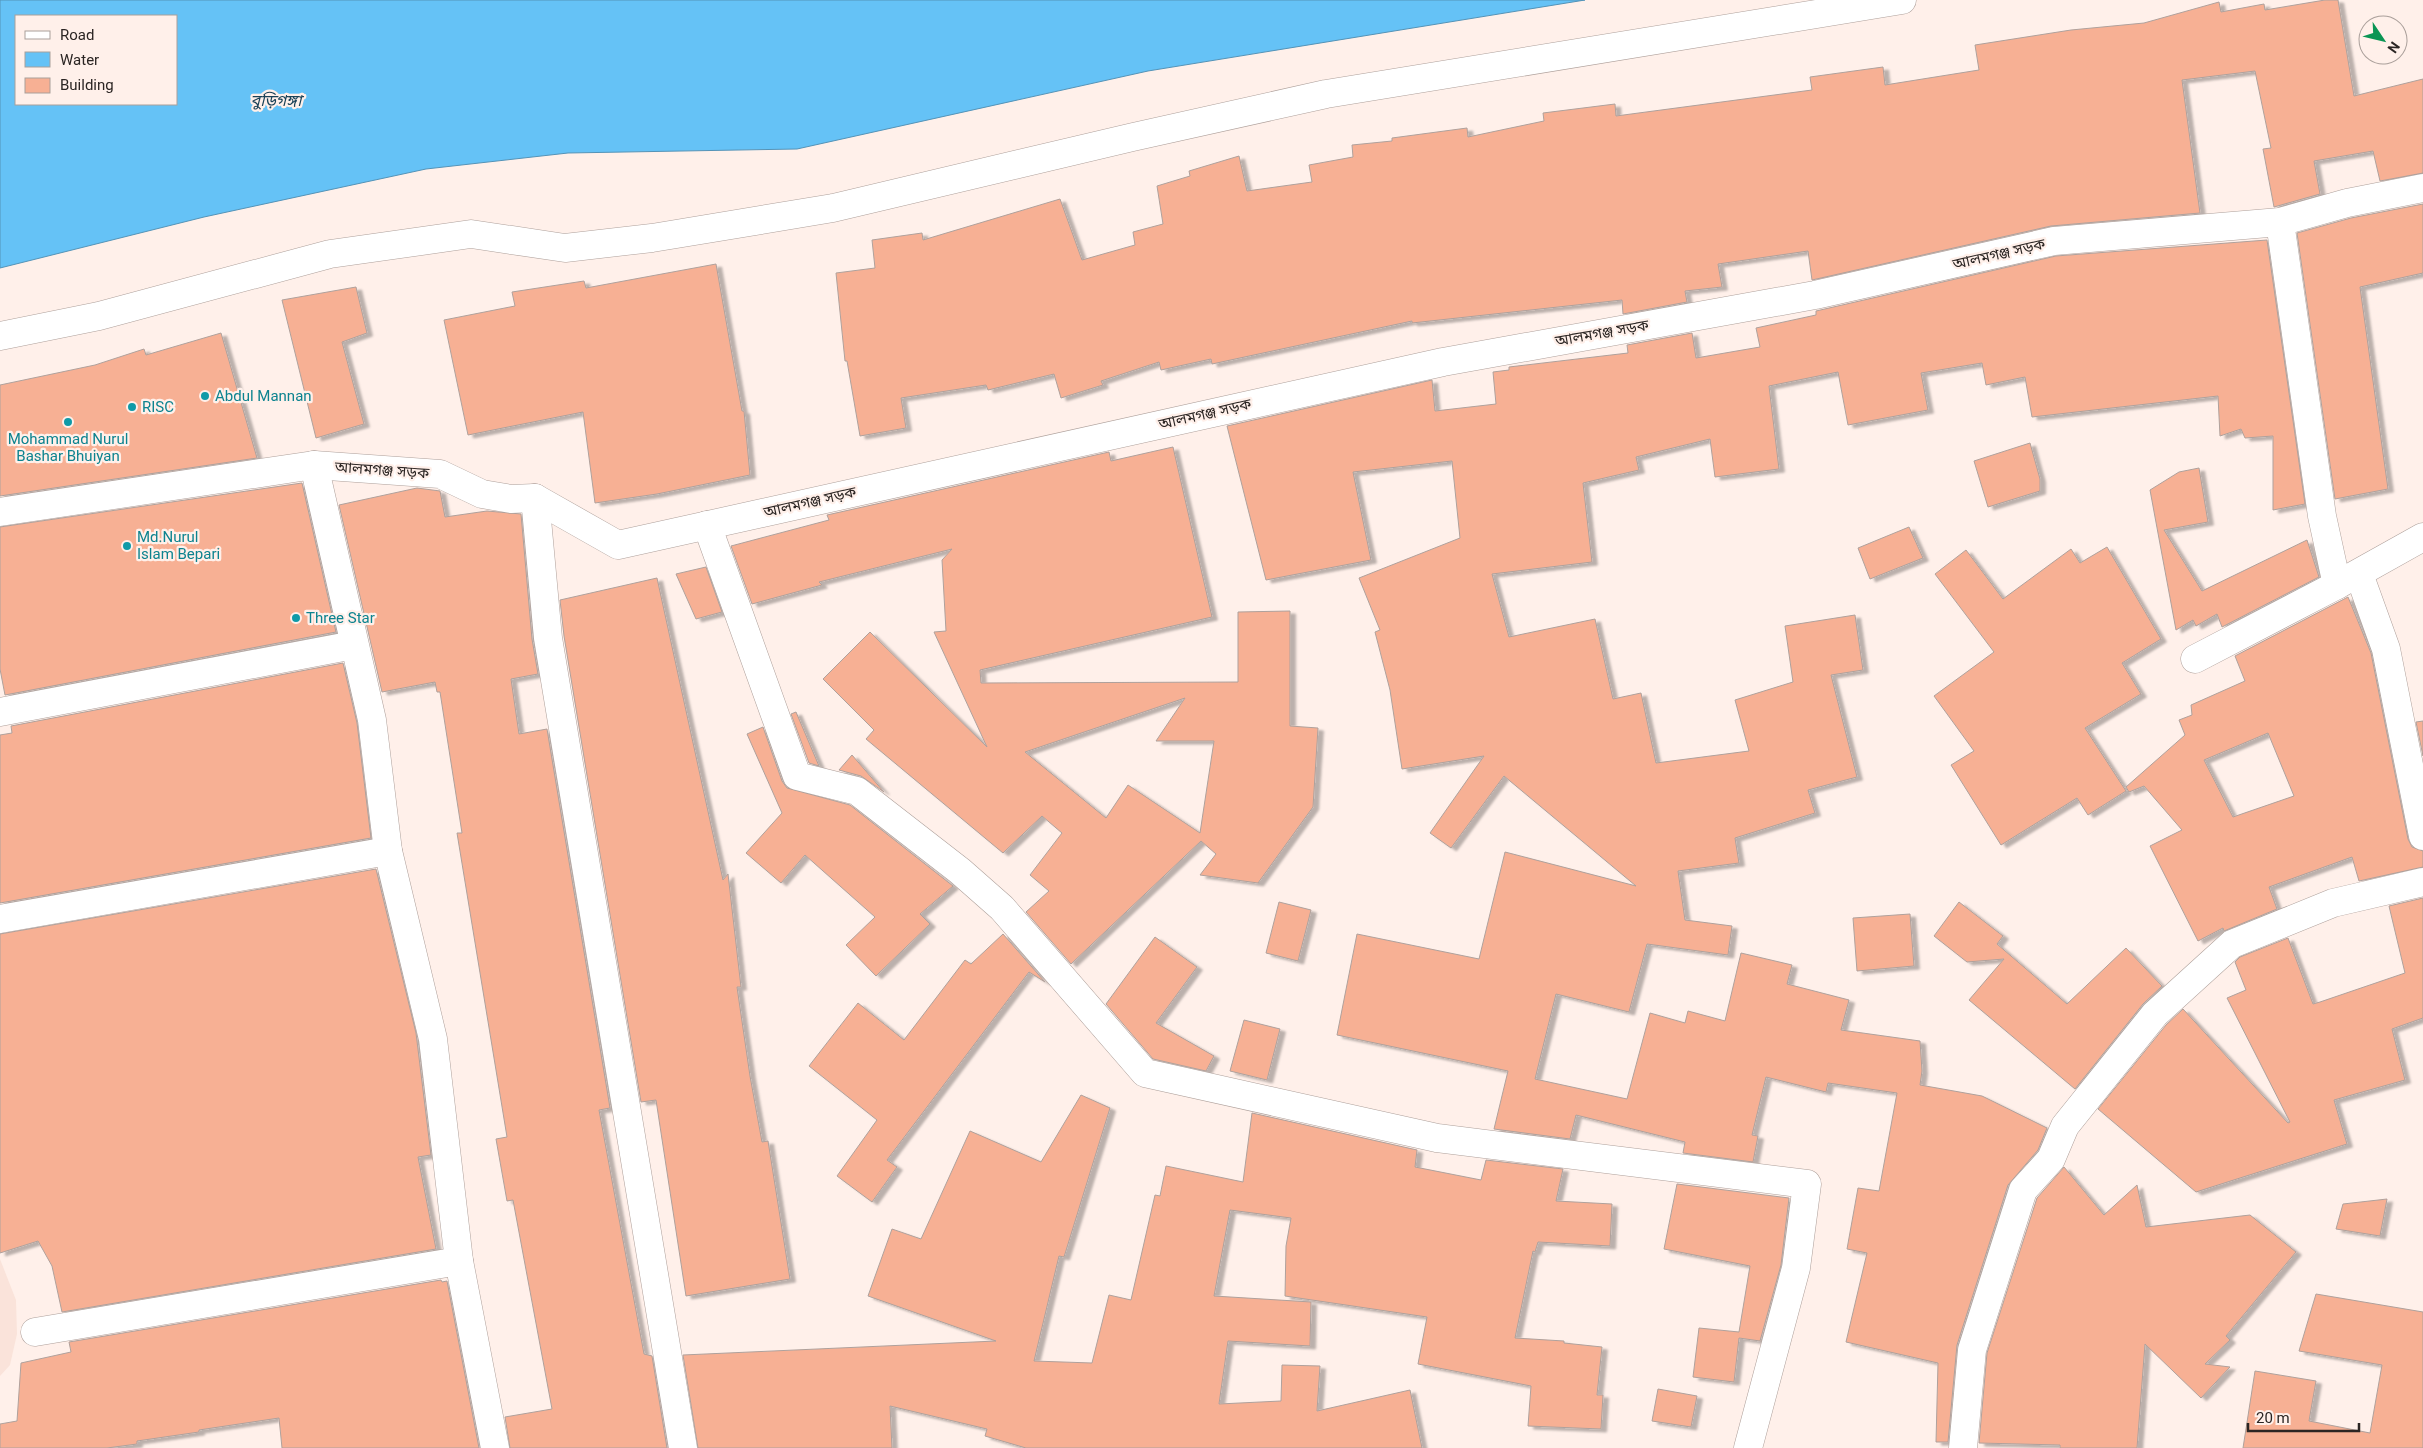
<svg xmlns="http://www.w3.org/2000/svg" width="2423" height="1448" font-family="Roboto,'Noto Sans Bengali',sans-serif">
<defs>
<filter id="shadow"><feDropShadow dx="5.5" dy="3" stdDeviation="1" flood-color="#0004"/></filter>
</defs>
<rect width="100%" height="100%" fill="#fff0ea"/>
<!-- built -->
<polygon fill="#fae3da" points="0,1259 16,1300 17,1334 10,1365 0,1376"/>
<!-- water -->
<path fill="#65c2f6" stroke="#5493b7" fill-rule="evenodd" d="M 0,0 L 1585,0 L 1148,71 L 797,149 L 568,153 L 426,169 L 204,217 L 0,268 ZM 16,16 L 176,16 L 176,104 L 16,104 Z"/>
<!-- building -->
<g fill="#f7b094" stroke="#afa19c" fill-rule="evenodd" filter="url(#shadow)">
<polygon points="2325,0 2338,0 2354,96 2423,79 2423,173 2380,181 2373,151 2314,161 2320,194 2274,207 2263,149 2271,148 2255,71 2182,80 2200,213 2051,226 1812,280 1808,251 1718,264 1722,287 1685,291 1687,302 1623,314 1622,300 1412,323 1412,321 1212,364 1211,359 1161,370 1159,362 1101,381 1103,385 1061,398 1054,374 988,390 986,385 901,398 906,428 860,436 847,361 845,361 836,273 875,268 872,240 922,233 923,240 1060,199 1082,260 1135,245 1133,232 1163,224 1157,186 1190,176 1189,171 1239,156 1247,191 1312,182 1309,165 1353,157 1352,145 1392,141 1392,138 1467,128 1468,137 1544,121 1543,113 1615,104 1616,116 1812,90 1810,77 1883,67 1885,85 1979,70 1975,45 2071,30 2144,23 2219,2 2221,12 2264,4 2265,10"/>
<polygon points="2423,204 2423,273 2360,287 2388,489 2335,499 2297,233 2351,218"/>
<polygon points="2267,240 2305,504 2273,510 2273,436 2245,438 2241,429 2220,436 2218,396 2032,417 2025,377 1986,385 1982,363 1921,373 1928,410 1848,425 1838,372 1769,386 1779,469 1715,477 1710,439 1636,457 1639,470 1583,483 1592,562 1492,574 1509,637 1595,619 1613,699 1641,693 1656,763 1749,751 1735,700 1793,682 1785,626 1855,615 1863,670 1831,675 1857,777 1808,790 1815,813 1735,838 1739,863 1678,871 1685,920 1732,926 1728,955 1647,944 1629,1012 1556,994 1535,1079 1627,1099 1650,1013 1685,1023 1688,1011 1725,1021 1741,953 1792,965 1787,984 1849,1000 1841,1030 1920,1041 1922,1071 1920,1085 1982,1096 2047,1128 2038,1150 2008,1185 1957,1345 1948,1442 1936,1442 1938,1363 1846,1342 1867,1253 1847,1249 1858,1188 1879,1191 1897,1093 1828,1083 1826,1092 1766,1077 1752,1135 1758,1136 1753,1162 1683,1153 1685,1142 1576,1115 1570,1139 1494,1129 1508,1071 1337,1035 1357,934 1479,959 1505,852 1636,886 1504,776 1451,848 1430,833 1484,756 1402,769 1390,690 1375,632 1380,630 1359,578 1460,538 1452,461 1353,472 1371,560 1266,580 1227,426 1432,380 1435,411 1496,404 1493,372 1509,370 1509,367 1628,353 1627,345 1692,333 1696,358 1760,347 1756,328 1816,315 1816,311 2056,256"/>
<polygon points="716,264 742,411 744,411 750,475 657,494 595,503 583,412 468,435 444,320 515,306 512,292 584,281 586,288"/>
<polygon points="356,287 367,333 342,342 364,424 316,438 282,300"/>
<polygon points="221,333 257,458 0,496 0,385 95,365 144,349 146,355"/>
<polygon points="2030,443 2040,479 2040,491 1988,507 1974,461"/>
<path d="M 1173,447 L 1212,617 L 980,670 L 981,683 L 1238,682 L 1238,612 L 1290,611 L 1290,726 L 1318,728 L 1313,807 L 1258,883 L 1200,875 L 1216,854 L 1201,841 L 1071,964 L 1026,912 L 1049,891 L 1030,875 L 1062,833 L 1042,816 L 1003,853 L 866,739 L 874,730 L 823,679 L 870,632 L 987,747 L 934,632 L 946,631 L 942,560 L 952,549 L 819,582 L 822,585 L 752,604 L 731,546 L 829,520 L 827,515 L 1109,452 L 1111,461 ZM 1185,698 L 1156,741 L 1214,741 L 1200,833 L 1128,785 L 1106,818 L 1025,752 Z"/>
<polygon points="2199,468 2208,522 2164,530 2202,591 2307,540 2319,577 2222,627 2217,614 2196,626 2193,620 2176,630 2150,490 2179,472"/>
<polygon points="302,483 336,632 5,695 0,669 0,527"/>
<polygon points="417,488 440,491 445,517 487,511 521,514 532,639 538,674 511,679 519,734 547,729 610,1108 599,1110 644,1354 652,1356 667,1448 510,1448 505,1417 552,1409 513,1200 507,1201 496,1139 507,1137 457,833 462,833 440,692 437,692 435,682 382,692 339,505"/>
<polygon points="1909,527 1923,558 1870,579 1858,548"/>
<polygon points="2107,547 2161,639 2122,663 2141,694 2085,728 2126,791 2088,815 2077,798 2001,845 1951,765 1974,751 1934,696 1994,652 1935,574 1966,550 2003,599 2071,549 2080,563"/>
<polygon points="706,567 722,612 696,619 676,574"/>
<polygon points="657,578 723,880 728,874 741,987 737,987 750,1076 762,1142 768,1141 790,1279 686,1296 656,1100 641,1102 564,636 560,600"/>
<path d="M 2348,597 L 2371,653 L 2408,839 L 2412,847 L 2423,851 L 2423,867 L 2359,881 L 2352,857 L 2269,887 L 2277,909 L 2224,931 L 2223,928 L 2198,941 L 2150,846 L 2182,830 L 2144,786 L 2129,792 L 2126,787 L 2185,735 L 2179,720 L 2192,715 L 2191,705 L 2245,681 L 2235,656 ZM 2268,733 L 2294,796 L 2233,817 L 2204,760 Z"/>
<polygon points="343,663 357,723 371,838 0,903 0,735 12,733 11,726"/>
<polygon points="796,712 819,766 809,763 791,714"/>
<polygon points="2423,721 2423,756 2416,722"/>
<polygon points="763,727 782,781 787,788 850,805 953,886 920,914 930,924 876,976 846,945 875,917 805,855 781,883 746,853 782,813 747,734"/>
<polygon points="852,755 884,792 861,776 839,770"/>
<polygon points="376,869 416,1033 431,1155 418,1157 436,1249 62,1312 52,1266 38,1241 0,1253 0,934"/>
<polygon points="2423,898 2423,1018 2392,1029 2405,1080 2334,1100 2347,1144 2196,1192 2098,1109 2166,1025 2183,1009 2288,1123 2290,1122 2227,998 2246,990 2235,962 2240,957 2288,938 2313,1004 2320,1002 2405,973 2389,906"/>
<polygon points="1279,902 1311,910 1298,961 1266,953"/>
<polygon points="1959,902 2003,936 1997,944 2067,1004 2126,948 2162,986 2143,1004 2075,1089 1969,1000 2004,959 1967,962 1934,936"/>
<polygon points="1910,914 1914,966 1857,971 1853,918"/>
<polygon points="1003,934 1045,982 1029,972 887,1160 897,1167 872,1202 837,1176 877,1120 809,1066 858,1003 904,1040 965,960 971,964"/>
<polygon points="1155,937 1197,967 1156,1023 1214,1056 1206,1071 1153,1059 1106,1004"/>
<polygon points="1244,1020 1280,1029 1267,1080 1230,1071"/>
<polygon points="1081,1095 1110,1108 1064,1257 1059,1256 1034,1361 1092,1363 1109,1295 1131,1300 1155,1195 1160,1196 1166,1166 1243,1182 1252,1113 1417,1150 1415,1167 1481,1180 1486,1160 1563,1169 1556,1201 1612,1204 1610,1246 1538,1242 1535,1252 1533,1251 1515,1338 1564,1341 1564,1343 1602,1347 1597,1395 1603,1395 1601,1429 1528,1426 1531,1386 1418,1364 1427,1317 1285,1296 1286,1246 1291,1218 1230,1210 1214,1296 1311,1302 1310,1346 1228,1341 1219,1404 1281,1401 1282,1365 1320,1366 1317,1411 1410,1390 1422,1448 1026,1448 985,1436 987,1429 890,1406 892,1448 698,1448 683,1355 996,1341 868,1296 892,1229 921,1239 970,1131 1041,1162"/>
<polygon points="2064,1167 2104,1215 2137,1185 2146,1227 2250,1215 2296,1252 2226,1336 2230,1340 2205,1364 2230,1367 2201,1398 2145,1344 2137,1448 2060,1448 2060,1445 1979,1443 1987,1353 2037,1198"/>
<polygon points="1677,1184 1789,1198 1781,1265 1760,1341 1739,1338 1734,1382 1693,1377 1699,1328 1739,1332 1750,1266 1664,1249"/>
<polygon points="2387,1199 2380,1236 2336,1229 2343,1204"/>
<polygon points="441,1280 442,1282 447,1281 479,1448 282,1448 279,1418 199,1430 199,1432 137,1441 137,1444 107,1448 0,1448 0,1424 17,1421 21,1363 71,1352 69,1342"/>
<polygon points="2316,1294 2423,1312 2423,1448 2243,1448 2255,1371 2316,1381 2309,1421 2370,1433 2382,1365 2299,1351"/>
<polygon points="1658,1389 1697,1396 1691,1427 1652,1421"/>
</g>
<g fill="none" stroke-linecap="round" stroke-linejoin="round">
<!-- minor casing -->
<g stroke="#aea09b" stroke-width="29">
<g id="minor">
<polyline points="2280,222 2322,516 2337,585"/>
<polyline points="0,336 99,316 330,254 471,234 565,248 652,238 833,208 1133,137 1326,94 1902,0"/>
<polyline points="314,465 372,720 388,851 433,1039 459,1261 495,1448"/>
<polyline points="535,498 548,638 683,1448"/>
<polyline points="0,512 314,465 440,474 482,494 511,499 535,498 618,545 1443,362 1815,295 2054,241 2280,222 2347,203 2423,188"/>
<polyline points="707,525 797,776 857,791 960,871 1002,908 1145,1073 1437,1138 1807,1184 1796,1268 1748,1448"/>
<polyline points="2359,574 2386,649 2423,836"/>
<polyline points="2195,659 2337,585 2423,537"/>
<polyline points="0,712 354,645"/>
<polyline points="0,919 388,851"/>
<polyline points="35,1332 459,1261"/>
<polyline points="1963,1448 1972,1350 2023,1190 2051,1159 2065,1126 2155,1014 2232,944 2333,903 2423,882"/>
</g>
</g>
<!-- minor -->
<use href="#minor" stroke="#fff" stroke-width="28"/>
</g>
<!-- markers -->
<g fill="#0f9aa8" stroke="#fff0ea" stroke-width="2">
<circle cx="205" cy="396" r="5"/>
<circle cx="132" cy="407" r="5"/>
<circle cx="68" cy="422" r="5"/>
<circle cx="127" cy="546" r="5"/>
<circle cx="296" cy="618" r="5"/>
</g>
<g text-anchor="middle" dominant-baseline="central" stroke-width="4.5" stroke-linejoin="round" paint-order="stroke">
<!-- street labels -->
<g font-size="15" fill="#2b2523" stroke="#fff0ea">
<text transform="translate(1999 254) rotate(-13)">আলমগঞ্জ সড়ক</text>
<text transform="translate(1602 333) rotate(-10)">আলমগঞ্জ সড়ক</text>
<text transform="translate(1205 414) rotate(-13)">আলমগঞ্জ সড়ক</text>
<text transform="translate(382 470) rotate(4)">আলমগঞ্জ সড়ক</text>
<text transform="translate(810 502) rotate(-13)">আলমগঞ্জ সড়ক</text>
</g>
<!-- culture labels -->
<g font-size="15" fill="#0d838f" stroke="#fff0ea" text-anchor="start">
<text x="215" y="396">Abdul Mannan</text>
<text x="142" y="407">RISC</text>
<text x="68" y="439" text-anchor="middle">Mohammad Nurul<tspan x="68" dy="17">Bashar Bhuiyan</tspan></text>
<text x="137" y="537">Md.Nurul<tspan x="137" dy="17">Islam Bepari</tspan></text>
<text x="306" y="618">Three Star</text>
</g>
<!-- water labels -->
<g font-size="16" font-style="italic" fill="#194157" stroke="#fff0ea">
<text x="276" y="100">বুড়িগঙ্গা</text>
</g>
</g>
<!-- legend -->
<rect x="15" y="15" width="162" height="90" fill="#fff0ea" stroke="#aa9f9a"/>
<rect x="25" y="31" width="25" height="8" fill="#ffffff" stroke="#aa9f9a"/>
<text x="60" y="40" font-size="15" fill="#2b2523">Road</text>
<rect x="25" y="52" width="25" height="15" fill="#65c2f6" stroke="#aa9f9a"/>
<text x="60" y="65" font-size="15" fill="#2b2523">Water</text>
<rect x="25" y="78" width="25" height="15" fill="#f7b094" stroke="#aa9f9a"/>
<text x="60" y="90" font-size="15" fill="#2b2523">Building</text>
<!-- north arrow -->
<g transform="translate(2383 40) rotate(125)"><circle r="24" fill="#fff0ea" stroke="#aa9f9a"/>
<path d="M0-4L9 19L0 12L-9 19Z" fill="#0a9554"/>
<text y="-8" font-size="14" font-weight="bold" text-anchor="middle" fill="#2b2523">N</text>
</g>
<!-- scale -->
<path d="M2248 1423v8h111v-8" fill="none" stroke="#2b2523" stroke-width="2.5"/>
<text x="2256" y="1423" font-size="15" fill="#2b2523" stroke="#fff0ea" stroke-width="4" paint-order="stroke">20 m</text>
</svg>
